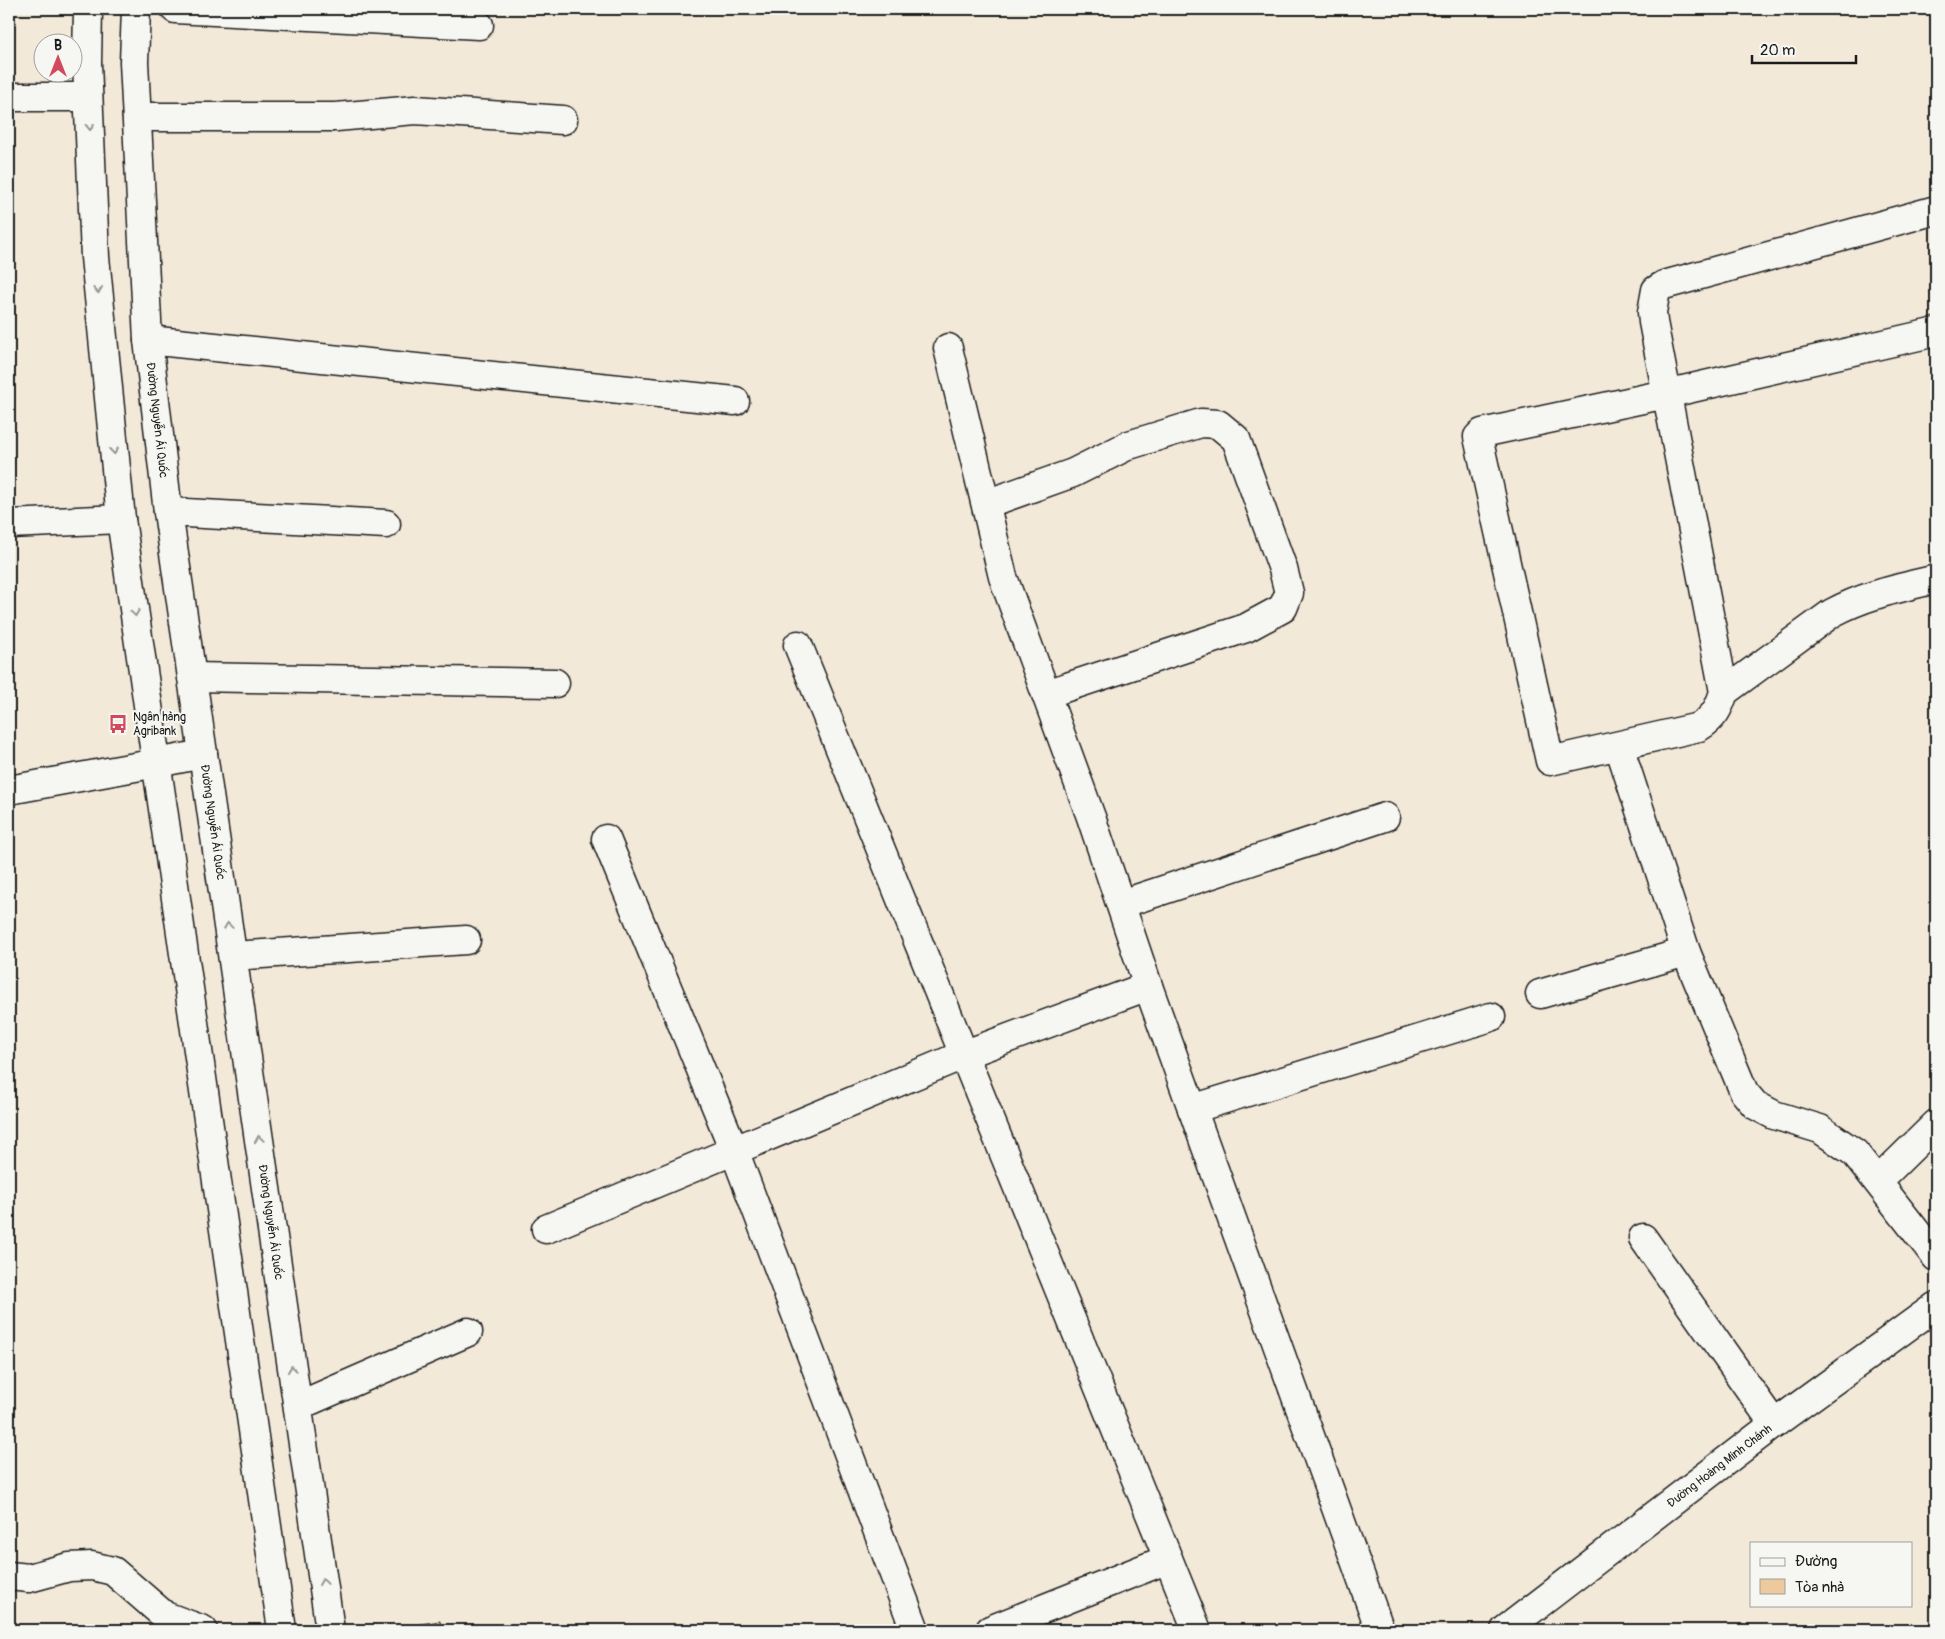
<svg xmlns="http://www.w3.org/2000/svg" width="1945" height="1639" font-family="Pangolin,sans-serif">
<rect width="100%" height="100%" fill="#f3e9d9"/>
<filter id="ink" filterUnits="userSpaceOnUse"><feTurbulence type="fractalNoise" baseFrequency=".02" numOctaves="2"/><feDisplacementMap in="SourceGraphic" scale="10" xChannelSelector="R" yChannelSelector="G"/><feConvolveMatrix kernelMatrix="1 2 1 2 8 2 1 2 1" color-interpolation-filters="sRGB"/></filter>
<g filter="url(#ink)">
<!-- building -->
<polygon fill="#ecca9e" stroke="#1c1c1c" points="440,1621 441,1630 382,1630"/>
<g fill="none" stroke-linecap="round" stroke-linejoin="round">
<!-- minor casing -->
<g stroke="#1c1c1c" stroke-width="31">
<g id="minor">
<polyline points="175,9 479,25"/>
<polyline points="9,97 88,97"/>
<polyline points="137,117 336,117 415,110 563,120"/>
<path d="M 1936,210 L 1664,285 L 1656,290 L 1652,312 L 1653,322 L 1724,692 C 1719,708 1714,718 1699,727 L 1550,761 L 1478,437 L 1482,433 L 1666,394 L 1936,332"/>
<polyline points="148,340 735,401"/>
<polyline points="948,348 1003,577 1091,817 1148,986 1380,1630"/>
<polyline points="986,504 1073,473 1129,445 1201,423 1218,424 1236,439 1283,569 1289,593 1283,608 1246,628 1046,694"/>
<polyline points="168,512 386,524"/>
<polyline points="9,524 121,519"/>
<polyline points="798,645 1197,1630"/>
<polyline points="192,677 555,683"/>
<path d="M 1724,692 L 1832,613 C 1865,595 1900,588 1936,579"/>
<polyline points="1619,746 1686,952 1744,1092 1755,1105 1774,1115 1820,1129 1855,1153 1936,1257"/>
<polyline points="9,790 157,763"/>
<polyline points="606,839 734,1150 915,1630"/>
<polyline points="1121,904 1385,817"/>
<polyline points="233,956 466,940"/>
<polyline points="1540,994 1686,952"/>
<polyline points="1192,1109 1491,1017"/>
<polyline points="1878,1181 1936,1124"/>
<polyline points="546,1229 963,1055 1148,986"/>
<polyline points="1643,1238 1774,1424"/>
<polyline points="298,1406 468,1332"/>
<polyline points="9,1576 29,1578 69,1567 92,1566 113,1571 165,1616 203,1630"/>
<polyline points="990,1630 1168,1559"/>
<path id="s1" d="M 1505,1630 L 1774,1424 L 1936,1306"/>
</g>
</g>
<!-- major casing -->
<g stroke="#1c1c1c" stroke-width="31">
<g id="major">
<polyline points="88,9 87,63 95,257 121,519 282,1630"/>
<path id="s2" d="M 136,9 L 134,62 L 148,340 L 168,512 L 330,1630"/>
<polyline points="157,763 203,754"/>
</g>
</g>
<!-- minor -->
<use href="#minor" stroke="#f6f6f2" stroke-width="28"/>
<!-- major -->
<use href="#major" stroke="#f6f6f2" stroke-width="28"/>
</g>
<!-- one-way arrows -->
<defs><path id="oneway-chevron" d="M-2-3.5L2.5 0L-2 3.5" fill="none" stroke-width="1.6" stroke-linecap="round" stroke-linejoin="round" transform="scale(1.25)"/></defs>
<g stroke="#949492">
<use href="#oneway-chevron" transform="translate(90 127) rotate(88)"/>
<use href="#oneway-chevron" transform="translate(98 290) rotate(84)"/>
<use href="#oneway-chevron" transform="translate(114 451) rotate(84)"/>
<use href="#oneway-chevron" transform="translate(135 613) rotate(82)"/>
<use href="#oneway-chevron" transform="translate(228 926) rotate(-98)"/>
<use href="#oneway-chevron" transform="translate(259 1139) rotate(-98)"/>
<use href="#oneway-chevron" transform="translate(292 1369) rotate(-98)"/>
<use href="#oneway-chevron" transform="translate(323 1582) rotate(-98)"/>
</g>
</g>
<!-- icons -->
<defs>
<g id="bus-bare" transform="scale(1.5)"><path d="M-5-6H5V4H4V6H2V4H-2V6H-4V4H-5ZM-3.5-4V0h7V-4ZM-3.5 1.2v1.5H-2V1.2ZM2 1.2v1.5H3.5V1.2Z" fill="#d1495b" stroke="#f6f6f2" stroke-width="2.5" paint-order="stroke"/></g>
</defs>
<g fill-rule="evenodd">
<use href="#bus-bare" x="118" y="724"/>
</g>
<g text-anchor="middle" dominant-baseline="central" stroke-width="4" stroke-linejoin="round" paint-order="stroke">
<!-- street labels -->
<g font-size="12" fill="#1c1c1c" stroke="#f6f6f2">
<text stroke="none"><textPath href="#s2" startOffset="412">Đường Nguyễn Ái Quốc</textPath></text>
<text stroke="none"><textPath href="#s2" startOffset="818">Đường Nguyễn Ái Quốc</textPath></text>
<text stroke="none"><textPath href="#s2" startOffset="1222">Đường Nguyễn Ái Quốc</textPath></text>
<text stroke="none"><textPath href="#s1" startOffset="270">Đường Hoàng Minh Chánh</textPath></text>
</g>
<!-- poi labels -->
<g font-size="12" fill="#1c1c1c" stroke="#f6f6f2" text-anchor="start">
<text x="133" y="717">Ngân hàng<tspan x="133" dy="14">Agribank</tspan></text>
</g>
</g>
<!-- margin -->
<rect width="1945" height="1639" fill="none" stroke="#f6f6f2" stroke-width="30"/>
<rect x="15" y="15" width="1915" height="1609" fill="none" stroke="#1c1c1c" stroke-width="2" filter="url(#ink)"/>
<!-- legend -->
<rect x="1750" y="1542" width="162" height="65" fill="#f6f6f2" stroke="#9f9f9c"/>
<rect x="1760" y="1558" width="25" height="8" fill="#f6f6f2" stroke="#9f9f9c"/>
<text x="1795" y="1566" font-size="15" fill="#1c1c1c">Đường</text>
<rect x="1760" y="1579" width="25" height="15" fill="#ecca9e" stroke="#9f9f9c"/>
<text x="1795" y="1592" font-size="15" fill="#1c1c1c">Tòa nhà</text>
<!-- north arrow -->
<g transform="translate(58 58)"><circle r="24" fill="#f6f6f2" stroke="#9f9f9c"/>
<path d="M0-4L9 19L0 12L-9 19Z" fill="#d1495b"/>
<text y="-8" font-size="14" font-weight="bold" text-anchor="middle" fill="#1c1c1c">B</text>
</g>
<!-- scale -->
<path d="M1752 55v8h104v-8" fill="none" stroke="#1c1c1c" stroke-width="2.5"/>
<text x="1760" y="55" font-size="15" fill="#1c1c1c" stroke="#f6f6f2" stroke-width="4" paint-order="stroke">20 m</text>
</svg>
